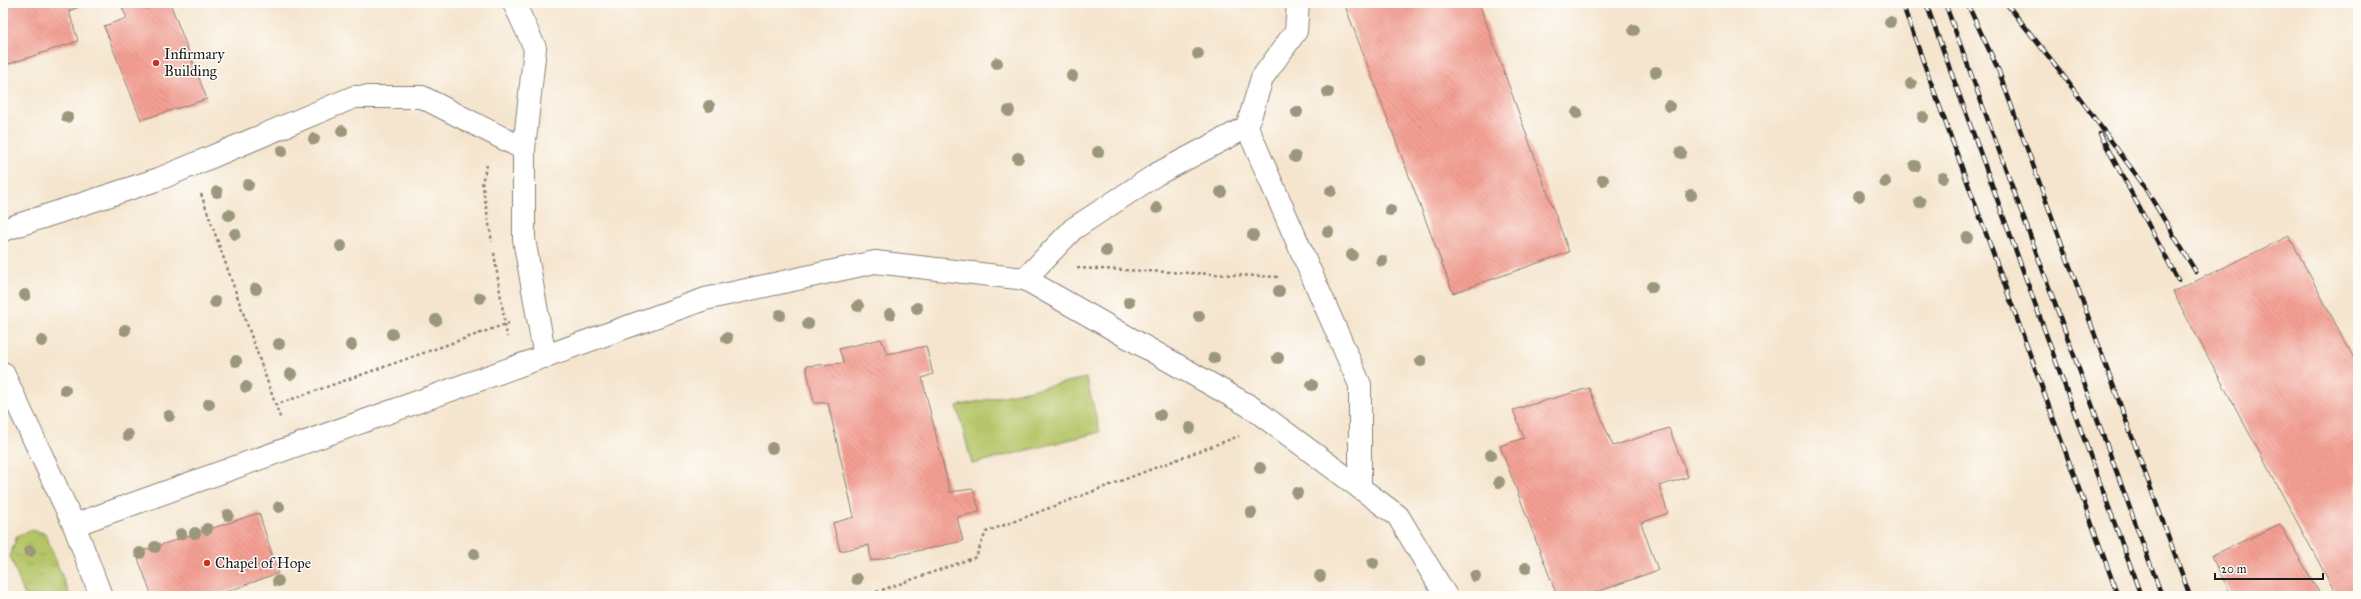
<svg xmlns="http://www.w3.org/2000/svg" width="2361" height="599" font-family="'IM FELL Great Primer',serif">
<defs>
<pattern id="grass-tufts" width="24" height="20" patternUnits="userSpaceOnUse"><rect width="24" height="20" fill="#b5c568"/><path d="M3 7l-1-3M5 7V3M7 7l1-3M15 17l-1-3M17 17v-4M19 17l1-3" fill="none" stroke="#9ba95a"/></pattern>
<pattern id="building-back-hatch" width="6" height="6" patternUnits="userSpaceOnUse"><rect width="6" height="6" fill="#f49f93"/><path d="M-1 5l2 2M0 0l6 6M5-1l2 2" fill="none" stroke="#d1887e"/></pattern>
</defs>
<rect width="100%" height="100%" fill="#fdfcf7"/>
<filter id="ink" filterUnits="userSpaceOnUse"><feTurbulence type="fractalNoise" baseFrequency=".025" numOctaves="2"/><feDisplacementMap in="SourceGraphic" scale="8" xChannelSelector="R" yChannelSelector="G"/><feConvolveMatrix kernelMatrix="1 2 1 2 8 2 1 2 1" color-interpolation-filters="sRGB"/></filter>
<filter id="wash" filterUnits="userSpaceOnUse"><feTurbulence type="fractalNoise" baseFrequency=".012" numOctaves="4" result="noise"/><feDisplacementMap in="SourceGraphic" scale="16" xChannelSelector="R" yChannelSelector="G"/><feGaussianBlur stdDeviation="0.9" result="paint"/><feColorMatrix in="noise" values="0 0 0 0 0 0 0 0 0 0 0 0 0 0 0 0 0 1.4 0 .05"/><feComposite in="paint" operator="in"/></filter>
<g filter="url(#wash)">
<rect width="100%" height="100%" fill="#f5e5ce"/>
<!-- grass -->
<polygon fill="url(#grass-tufts)" stroke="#687042" points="30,530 45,533 70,596 25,596 10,556 17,536"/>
<!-- park -->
<polygon fill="#b5c568" stroke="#687042" points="1086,378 1100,432 972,464 957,406"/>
<g id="blocks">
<!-- building -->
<g fill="url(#building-back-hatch)">
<polygon points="3,3 87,3 69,11 78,41 3,66"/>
<polygon points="120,3 144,3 146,9 163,3 170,3 207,99 141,120 104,26 127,18"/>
<polygon points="1344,3 1479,3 1569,252 1453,293"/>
<polygon points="2289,236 2358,366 2358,596 2337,596 2173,292"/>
<polygon points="881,339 887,354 926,346 933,374 922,378 950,492 973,489 980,512 957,517 963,541 871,561 869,545 840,551 833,523 854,517 828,403 814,403 806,366 844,363 839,349"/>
<polygon points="1589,388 1613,446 1669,428 1688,477 1659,486 1668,513 1641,523 1658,570 1586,596 1557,596 1500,446 1524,438 1513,410"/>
<polygon points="259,513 278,573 215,596 152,596 136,553"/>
<polygon points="2280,524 2321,596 2232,596 2211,556"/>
</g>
</g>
</g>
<g filter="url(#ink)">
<use href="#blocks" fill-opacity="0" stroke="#888075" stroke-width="1"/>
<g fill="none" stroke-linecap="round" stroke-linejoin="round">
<!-- minor casing -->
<g stroke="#888075" stroke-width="24">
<g id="minor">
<polyline points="514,3 535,48 524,149 524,239 545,357"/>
<polyline points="1247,127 1360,385 1360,488"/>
<polyline points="3,230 159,179 354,97 422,97 524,149"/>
<polyline points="1025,279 1073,229 1157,174 1247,127 1262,78 1296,31 1298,3"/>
<polyline points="3,373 74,525 101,596"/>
<polyline points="74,525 705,299 875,262 1025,279 1251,407 1398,516 1446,596"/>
</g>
</g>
<!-- path -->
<g stroke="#888075" stroke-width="2.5" stroke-dasharray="3 3" stroke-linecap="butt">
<polyline points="487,165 482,182 492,242"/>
<polyline points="201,194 281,420"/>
<polyline points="494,253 507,337"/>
<polyline points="1077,268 1280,277"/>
<polyline points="275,405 509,323"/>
<polyline points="865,596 976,557 986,532 1239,436"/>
</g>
<!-- minor -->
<use href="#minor" stroke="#fff" stroke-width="22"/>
<!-- rail casing -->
<g stroke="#1c1c1c" stroke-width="4.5">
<g id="rail">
<polyline points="1902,3 2118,596"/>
<polyline points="1926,3 2141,596"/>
<polyline points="1945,3 2162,596"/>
<polyline points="1967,3 1998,69 2190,596"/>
<polyline points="2006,3 2057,67 2142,183 2196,272"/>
<polyline points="2100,134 2178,280"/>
</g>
</g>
<!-- rail -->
<use href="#rail" stroke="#fdfcf7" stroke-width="3" stroke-dasharray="9" stroke-linecap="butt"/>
</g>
<!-- trees -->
<g fill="#9b977b">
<circle cx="1890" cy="22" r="6"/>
<circle cx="1634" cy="30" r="6"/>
<circle cx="1198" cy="54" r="6"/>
<circle cx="997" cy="63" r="6"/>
<circle cx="1656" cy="72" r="6"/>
<circle cx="1072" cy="76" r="6"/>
<circle cx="1911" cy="84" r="6"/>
<circle cx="1328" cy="92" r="6"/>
<circle cx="709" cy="106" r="6"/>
<circle cx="1669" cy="106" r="6"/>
<circle cx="1009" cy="111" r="6"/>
<circle cx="1297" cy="112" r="6"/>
<circle cx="1577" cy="113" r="6"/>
<circle cx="67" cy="117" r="6"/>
<circle cx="1923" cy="117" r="6"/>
<circle cx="342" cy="131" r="6"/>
<circle cx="314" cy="139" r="6"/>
<circle cx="282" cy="151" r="6"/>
<circle cx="1098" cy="152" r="6"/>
<circle cx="1681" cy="153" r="6"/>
<circle cx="1295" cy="157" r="6"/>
<circle cx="1018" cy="158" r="6"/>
<circle cx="1915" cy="166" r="6"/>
<circle cx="1943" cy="178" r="6"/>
<circle cx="1603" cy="180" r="6"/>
<circle cx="1885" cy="182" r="6"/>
<circle cx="248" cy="185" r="6"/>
<circle cx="1331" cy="191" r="6"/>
<circle cx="217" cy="192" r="6"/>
<circle cx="1221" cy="192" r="6"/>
<circle cx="1691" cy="195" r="6"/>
<circle cx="1859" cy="196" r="6"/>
<circle cx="1920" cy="202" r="6"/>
<circle cx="1157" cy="208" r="6"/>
<circle cx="1390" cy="210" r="6"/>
<circle cx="229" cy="215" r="6"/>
<circle cx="1328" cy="232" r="6"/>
<circle cx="235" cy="234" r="6"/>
<circle cx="1253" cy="235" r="6"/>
<circle cx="1967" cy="238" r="6"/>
<circle cx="341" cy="246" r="6"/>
<circle cx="1106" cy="251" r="6"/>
<circle cx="1352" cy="255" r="6"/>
<circle cx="1382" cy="261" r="6"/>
<circle cx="1652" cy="287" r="6"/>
<circle cx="256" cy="289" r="6"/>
<circle cx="1279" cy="291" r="6"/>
<circle cx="25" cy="295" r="6"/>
<circle cx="480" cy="298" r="6"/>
<circle cx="215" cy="302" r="6"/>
<circle cx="1129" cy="302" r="6"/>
<circle cx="858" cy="306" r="6"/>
<circle cx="917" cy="308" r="6"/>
<circle cx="890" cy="314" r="6"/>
<circle cx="780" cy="315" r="6"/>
<circle cx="1199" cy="316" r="6"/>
<circle cx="436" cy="320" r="6"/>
<circle cx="808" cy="324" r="6"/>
<circle cx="125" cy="330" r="6"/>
<circle cx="392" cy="334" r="6"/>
<circle cx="727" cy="338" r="6"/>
<circle cx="42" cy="341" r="6"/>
<circle cx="279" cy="344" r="6"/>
<circle cx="351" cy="345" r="6"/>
<circle cx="1214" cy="358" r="6"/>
<circle cx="1278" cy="358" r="6"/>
<circle cx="236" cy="361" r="6"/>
<circle cx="1421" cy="361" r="6"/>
<circle cx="291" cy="374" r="6"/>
<circle cx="1312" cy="385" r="6"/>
<circle cx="246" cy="387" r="6"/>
<circle cx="65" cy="390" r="6"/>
<circle cx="209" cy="404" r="6"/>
<circle cx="1160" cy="415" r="6"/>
<circle cx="169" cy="416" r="6"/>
<circle cx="1190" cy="428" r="6"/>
<circle cx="128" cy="435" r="6"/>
<circle cx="772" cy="448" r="6"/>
<circle cx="1491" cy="455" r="6"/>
<circle cx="1260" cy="468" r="6"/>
<circle cx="1499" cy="482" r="6"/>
<circle cx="1297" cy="493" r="6"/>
<circle cx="279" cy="507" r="6"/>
<circle cx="1251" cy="513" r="6"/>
<circle cx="228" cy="515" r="6"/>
<circle cx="207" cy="529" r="6"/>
<circle cx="195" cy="533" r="6"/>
<circle cx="181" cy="534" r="6"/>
<circle cx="155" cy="547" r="6"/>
<circle cx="30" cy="551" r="6"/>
<circle cx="140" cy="553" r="6"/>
<circle cx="474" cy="554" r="6"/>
<circle cx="1373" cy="563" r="6"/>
<circle cx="1526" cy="568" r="6"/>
<circle cx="1320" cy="576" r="6"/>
<circle cx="1475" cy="576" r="6"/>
<circle cx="857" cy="579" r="6"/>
<circle cx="278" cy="581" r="6"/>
</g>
</g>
<!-- markers -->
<g fill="#c8321e" stroke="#fdfcf7" stroke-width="1.5">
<circle cx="156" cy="63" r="4"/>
<circle cx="207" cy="563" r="4"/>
</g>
<g text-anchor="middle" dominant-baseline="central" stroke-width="3" stroke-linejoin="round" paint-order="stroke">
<!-- poi labels -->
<g font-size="15" fill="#1c1c1c" stroke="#fdfcf7" text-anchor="start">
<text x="164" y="54">Infirmary<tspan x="164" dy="17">Building</tspan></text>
<text x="215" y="563">Chapel of Hope</text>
</g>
</g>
<!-- margin -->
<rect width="2361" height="599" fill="none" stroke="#fdfcf7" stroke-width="16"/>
<!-- scale -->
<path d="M2215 573v6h108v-6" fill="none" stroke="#1c1c1c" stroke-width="2"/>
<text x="2221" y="573" font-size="12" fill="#1c1c1c" stroke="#fdfcf7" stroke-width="3" paint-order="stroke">20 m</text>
</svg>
